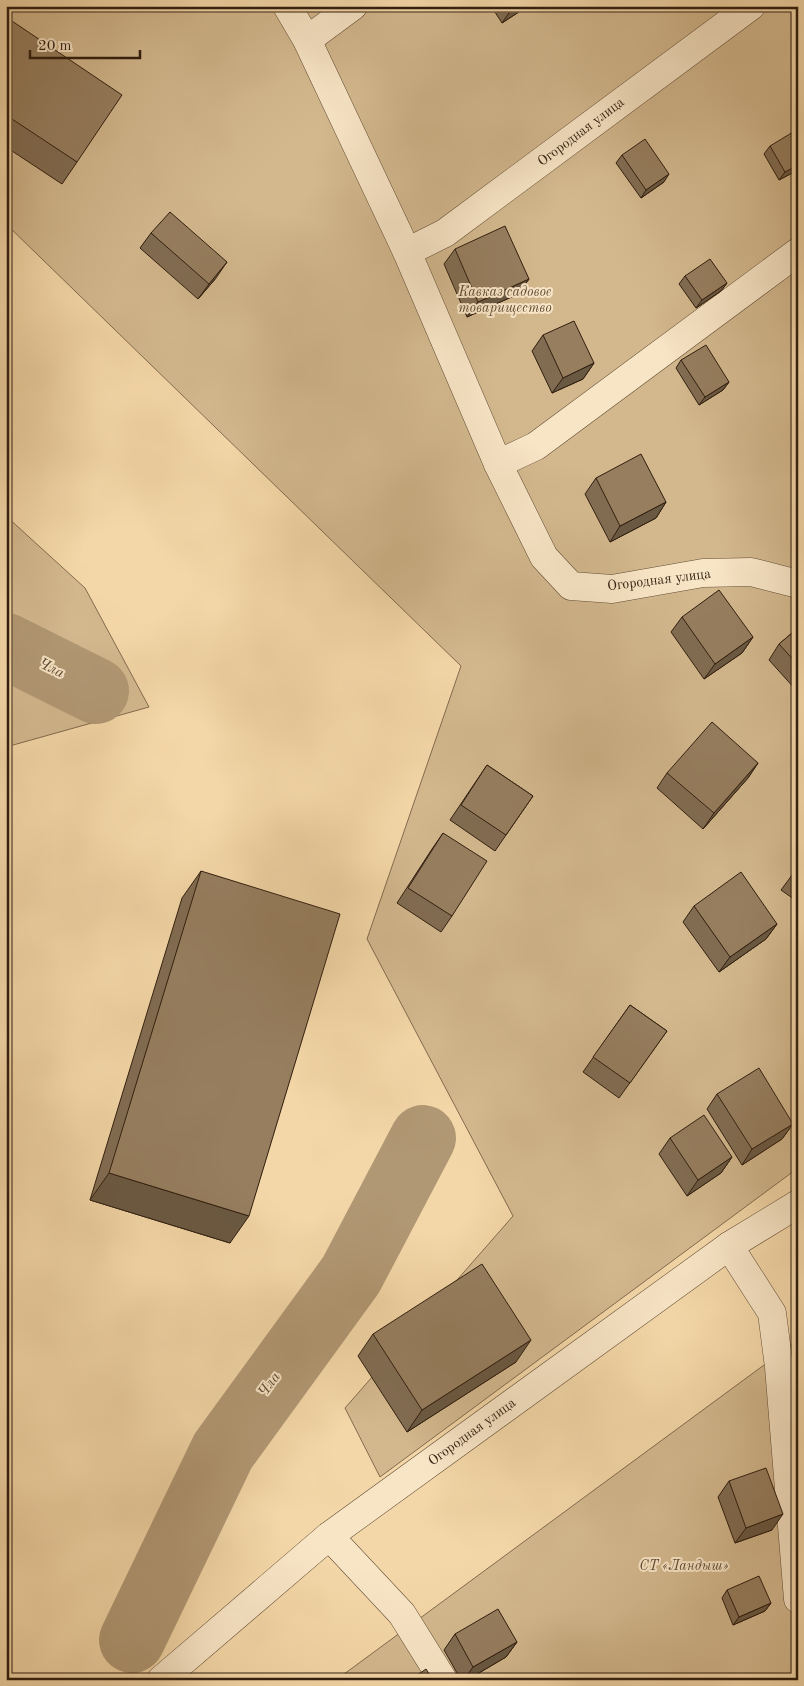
<svg xmlns="http://www.w3.org/2000/svg" width="804" height="1686" font-family="'Old Standard TT',serif">
<rect width="100%" height="100%" fill="#f4d7a8"/>
<filter id="stains"><feTurbulence type="fractalNoise" baseFrequency=".004" numOctaves="4"/><feColorMatrix values="0 0 0 0 .2 0 0 0 0 .09 0 0 0 0 .02 0 0 0 .5 -.17"/></filter>
<radialGradient id="worn" r=".72"><stop offset=".6" stop-color="#630" stop-opacity="0"/><stop offset="1" stop-color="#630" stop-opacity=".3"/></radialGradient>
<!-- green -->
<g fill="#d3b88e" stroke="#826b4e">
<polygon points="6,6 798,6 798,1168 380,1477 345,1408 513,1216 367,939 461,666 6,224"/>
<polygon points="6,516 85,588 149,707 6,747"/>
<polygon points="798,1340 798,1680 336,1680"/>
</g>
<g fill="none" stroke-linecap="round" stroke-linejoin="round">
<!-- river -->
<g stroke="#b19874" stroke-width="66">
<polyline points="6,646 96,691"/>
<polyline points="132,1640 223,1451 351,1275 423,1138"/>
</g>
<!-- street casing -->
<g stroke="#614c35" stroke-width="29">
<g id="street">
<polyline points="287,6 307,40 407,252 498,464 544,557 571,586 612,589 703,573 751,572 798,584"/>
<polyline points="307,40 353,6"/>
<polyline points="407,252 445,233 751,6"/>
<polyline points="498,464 536,446 798,252"/>
<polyline points="729,1246 772,1313 779,1367 798,1599"/>
<polyline points="329,1536 402,1614 443,1680"/>
<polyline points="161,1680 329,1536 729,1246 798,1204"/>
</g>
</g>
<!-- street -->
<use href="#street" stroke="#f8e5c6" stroke-width="28"/>
</g>
<!-- wall -->
<g fill="#816c52" stroke="#301e0f">
<polygon points="491,6 528,6 502,23"/>
<polygon points="6,17 77,162 62,184 6,147"/>
<polygon points="770,146 798,170 779,180 764,154"/>
<polygon points="622,155 664,182 641,198 616,163"/>
<polygon points="151,233 216,278 198,299 140,248"/>
<polygon points="455,249 529,279 518,294 467,317 444,264"/>
<polygon points="685,276 727,283 721,291 696,308 679,284"/>
<polygon points="543,335 594,363 583,379 552,393 532,351"/>
<polygon points="681,360 729,382 723,390 699,405 676,368"/>
<polygon points="596,478 666,502 656,518 610,542 585,494"/>
<polygon points="682,617 753,637 742,653 704,679 671,632"/>
<polygon points="798,628 798,688 796,690 769,660 779,644"/>
<polygon points="758,763 748,778 703,829 657,788 667,773"/>
<polygon points="487,765 533,796 495,851 450,820"/>
<polygon points="443,833 452,916 441,932 397,903 432,849"/>
<polygon points="798,867 798,902 781,890"/>
<polygon points="201,871 230,1243 90,1200 182,898"/>
<polygon points="694,906 777,924 766,939 719,972 683,922"/>
<polygon points="630,1005 667,1031 619,1098 583,1072"/>
<polygon points="717,1094 793,1124 782,1139 742,1165 707,1109"/>
<polygon points="670,1138 732,1157 721,1173 687,1196 659,1154"/>
<polygon points="373,1334 516,1362 407,1432 358,1356"/>
<polygon points="798,1353 798,1390 796,1390 793,1360"/>
<polygon points="729,1481 772,1530 735,1543 718,1497"/>
<polygon points="727,1590 771,1603 765,1611 733,1625 722,1598"/>
<polygon points="455,1634 517,1642 506,1657 467,1680 461,1680 444,1650"/>
</g>
<!-- shaded-wall -->
<g fill="#695842" stroke="#301e0f">
<polygon points="515,6 528,6 502,23 513,7"/>
<polygon points="798,165 798,170 779,180 785,172"/>
<polygon points="669,174 664,182 641,198 646,190"/>
<polygon points="227,262 216,278 198,299 209,284"/>
<polygon points="529,279 518,294 467,317 478,302"/>
<polygon points="727,283 721,291 696,308 702,300"/>
<polygon points="594,363 583,379 552,393 563,378"/>
<polygon points="729,382 723,390 699,405 705,397"/>
<polygon points="666,502 656,518 610,542 620,526"/>
<polygon points="753,637 742,653 704,679 715,664"/>
<polygon points="758,763 748,778 703,829 714,813"/>
<polygon points="777,924 766,939 719,972 730,957"/>
<polygon points="793,1124 782,1139 742,1165 752,1149"/>
<polygon points="732,1157 721,1173 687,1196 698,1180"/>
<polygon points="109,1173 249,1216 230,1243 90,1200"/>
<polygon points="531,1340 516,1362 407,1432 422,1410"/>
<polygon points="783,1514 772,1530 735,1543 746,1528"/>
<polygon points="771,1603 765,1611 733,1625 739,1617"/>
<polygon points="517,1642 506,1657 467,1680 464,1680 473,1667"/>
</g>
<!-- building -->
<g fill="#967e5f" stroke="#301e0f">
<polygon points="6,17 122,95 77,162 6,115"/>
<polygon points="798,129 798,165 785,172 770,146"/>
<polygon points="645,139 669,174 646,190 622,155"/>
<polygon points="170,212 227,262 209,284 151,233"/>
<polygon points="505,226 529,279 478,302 455,249"/>
<polygon points="710,259 727,283 702,300 685,276"/>
<polygon points="574,321 594,363 563,378 543,335"/>
<polygon points="706,345 729,382 705,397 681,360"/>
<polygon points="641,454 666,502 620,526 596,478"/>
<polygon points="719,590 753,637 715,664 682,617"/>
<polygon points="798,628 798,665 779,644"/>
<polygon points="712,722 758,763 714,813 667,773"/>
<polygon points="487,765 533,796 506,835 461,805"/>
<polygon points="443,833 487,861 452,916 408,888"/>
<polygon points="798,867 798,879 792,875"/>
<polygon points="201,871 340,914 249,1216 109,1173"/>
<polygon points="741,872 777,924 730,957 694,906"/>
<polygon points="630,1005 667,1031 630,1083 593,1057"/>
<polygon points="759,1068 793,1124 752,1149 717,1094"/>
<polygon points="704,1115 732,1157 698,1180 670,1138"/>
<polygon points="482,1264 531,1340 422,1410 373,1334"/>
<polygon points="766,1468 783,1514 746,1528 729,1481"/>
<polygon points="759,1576 771,1603 739,1617 727,1590"/>
<polygon points="498,1609 517,1642 473,1667 455,1634"/>
<polygon points="426,1669 433,1680 410,1680"/>
</g>
<g text-anchor="middle" dominant-baseline="central" stroke-width="4" stroke-linejoin="round" paint-order="stroke">
<!-- street labels -->
<g font-size="14" fill="#301e0f" stroke="#f8e5c6">
<text transform="translate(581 132) rotate(-37)">Огородная улица</text>
<text transform="translate(659 580) rotate(-7)">Огородная улица</text>
<text transform="translate(472 1432) rotate(-36)">Огородная улица</text>
</g>
<!-- park labels -->
<g font-size="14" font-style="italic" fill="#614c35" stroke="#f8e5c6">
<text x="505" y="292">Кавказ садовое<tspan x="505" dy="16">товарищество</tspan></text>
<text x="684" y="1566">СТ «Ландыш»</text>
</g>
<!-- water labels -->
<g font-size="15" font-style="italic" fill="#5d4932" stroke="#f8e5c6">
<text transform="translate(51 669) rotate(26)">Чла</text>
<text transform="translate(270 1385) rotate(-54)">Чла</text>
</g>
</g>
<!-- margin -->
<rect width="804" height="1686" fill="none" stroke="#f4d7a8" stroke-width="25"/>
<rect x="8" y="8" width="789" height="1671" fill="none" stroke="#301e0f" stroke-width="2.5"/>
<rect x="12" y="12" width="779" height="1661" fill="none" stroke="#301e0f"/>
<!-- scale -->
<path d="M30 50v8h110v-8" fill="none" stroke="#301e0f" stroke-width="2.5"/>
<text x="38" y="50" font-size="15" fill="#301e0f" stroke="#f8e5c6" stroke-width="4" paint-order="stroke">20 m</text>
<rect width="100%" height="100%" filter="url(#stains)"/>
<rect width="100%" height="100%" fill="url(#worn)"/>
</svg>
